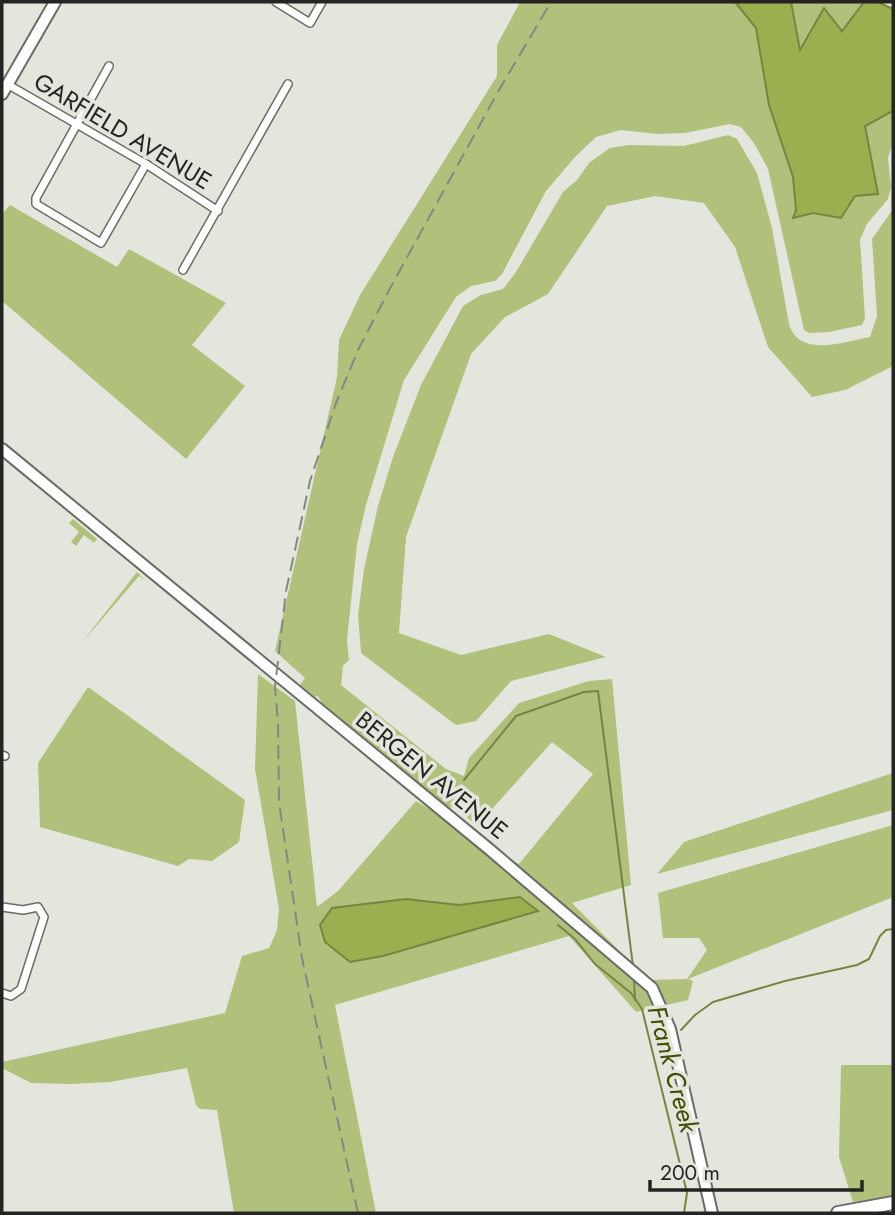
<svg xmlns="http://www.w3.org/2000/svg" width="895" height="1215" font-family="Jost,sans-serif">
<rect width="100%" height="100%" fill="#e4e6de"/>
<!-- green -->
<g fill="#afc17b">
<polygon points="520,2 735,2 756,27 769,105 793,177 796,210 794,218 813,213 841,218 865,125 893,111 893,141 888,158 891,187 888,199 867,224 860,240 865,318 862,325 829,332 809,333 804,330 768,169 754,143 741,127 730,124 685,133 657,134 621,130 596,137 575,157 546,191 502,274 495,281 471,286 456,297 404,380 366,505 357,544 347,640 349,660 343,666 341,685 446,769 464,776 469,758 519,703 589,681 612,679 631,885 572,903 648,980 687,979 707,950 699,938 663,938 658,893 893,825 893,897 688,979 693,981 688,1000 636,1012 569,936 335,1005 376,1213 234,1213 217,1110 200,1109 196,1105 187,1068 110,1082 72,1084 31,1083 2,1068 2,1062 225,1013 242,956 269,948 277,930 279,909 255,769 258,674 295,701 317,907 338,891 416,801 519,864 593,774 552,742 477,826 455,807 448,808 322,703 318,696 315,697 300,685 305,678 275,651 337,377 339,340 360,295 497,76 497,45"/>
<polygon points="791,2 864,2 842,32 824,8 800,51"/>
<path d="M 728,135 L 737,139 L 757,173 L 772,228 L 789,324 C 799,358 844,342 870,337 L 877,316 L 872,239 L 893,209 L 893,366 L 845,390 L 812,397 L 768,347 L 735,247 L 704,203 L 655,196 L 607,206 L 548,294 L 505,317 L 471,354 L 406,537 L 399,633 L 461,655 L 549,634 L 606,657 L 511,681 L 476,721 L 456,725 L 361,653 L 358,615 L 364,569 L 378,506 L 393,457 L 421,385 L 463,306 L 481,295 L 503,289 L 516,272 L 563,192 L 577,180 L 590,162 L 610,148 L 629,145 L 684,146 Z"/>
<polygon points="10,205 117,267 129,249 226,303 192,345 245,386 186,459 2,301 2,214"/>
<polygon points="73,519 97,539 94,543 84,535 76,546 71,542 79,532 69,523"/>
<polygon points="137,572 146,581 139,576 80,645"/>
<polygon points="88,687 245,800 239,842 212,861 189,859 178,866 40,827 38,763"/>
<polygon points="893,773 893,810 657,874 684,842"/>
<polygon points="841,1065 893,1065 893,1196 853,1202 839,1157"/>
</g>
<!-- water -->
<g fill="#99af50" stroke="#768642" stroke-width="2">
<polygon points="735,2 791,2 800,50 824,8 842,31 864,2 878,2 893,9 893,111 865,126 878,194 855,196 841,218 813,213 793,218 796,210 793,177 769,105 756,28"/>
<polygon points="520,897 538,911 383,956 350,962 325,942 320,925 332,908 406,899 459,905"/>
</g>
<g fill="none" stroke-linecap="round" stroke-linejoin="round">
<!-- stream -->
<g stroke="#768642" stroke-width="2">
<polyline points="464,780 516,716 584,692 598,691 633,966"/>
<polyline points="558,925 575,939 595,964 631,993 642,1009 687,1193 684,1213"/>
<polyline points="634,979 635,1000"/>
<polyline points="681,1030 695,1015 713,1002 785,981 857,965 869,959 880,936 886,930 893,929"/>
</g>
<!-- street casing -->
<g stroke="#6a6c65" stroke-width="10">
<g id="street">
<polyline points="276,2 310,23 322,2"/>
<polyline points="109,66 36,198 36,204 101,243 146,164"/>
<polyline points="7,84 146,164 218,211"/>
<polyline points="183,270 288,84"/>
<polyline points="2,755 5,756"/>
<polyline points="2,907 23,910 38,907 44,917 21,989 11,996 2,993"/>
</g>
</g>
<!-- secondary casing -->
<g stroke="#6a6c65" stroke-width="14">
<g id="secondary">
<polyline points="2,94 55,2"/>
<polyline points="2,449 489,849 652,988 670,1029 712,1213"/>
</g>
</g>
<!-- primary casing -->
<g stroke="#6a6c65" stroke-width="16">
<polyline id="primary" points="838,1213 893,1203"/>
</g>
<!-- street -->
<use href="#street" stroke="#fff" stroke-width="7"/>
<!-- secondary -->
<use href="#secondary" stroke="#fff" stroke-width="10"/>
<!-- primary -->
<use href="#primary" stroke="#fff" stroke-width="12"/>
<!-- rail -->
<polyline stroke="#868782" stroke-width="2" stroke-dasharray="14 7" stroke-linecap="butt" points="358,1213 302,958 279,802 278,723 275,687 286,591 310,481 336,403 359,348 388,292 499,90 551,2"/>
</g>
<g text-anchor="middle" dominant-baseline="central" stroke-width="7" stroke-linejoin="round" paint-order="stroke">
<!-- street labels -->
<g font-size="24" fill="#242522" stroke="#e4e6de">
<text transform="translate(123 131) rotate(31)">GARFIELD AVENUE</text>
<text transform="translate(432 775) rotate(39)">BERGEN AVENUE</text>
</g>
<!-- water labels -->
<g font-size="26" font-style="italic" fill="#404e04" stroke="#e4e6de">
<text transform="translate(673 1069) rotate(75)">Frank Creek</text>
</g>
</g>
<!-- border -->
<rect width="895" height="1215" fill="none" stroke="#242522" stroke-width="7"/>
<!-- scale -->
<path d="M650 1180v10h212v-10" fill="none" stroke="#242522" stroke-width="3.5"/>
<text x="660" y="1180" font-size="21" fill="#242522" stroke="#e4e6de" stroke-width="5" paint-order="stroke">200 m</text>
</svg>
